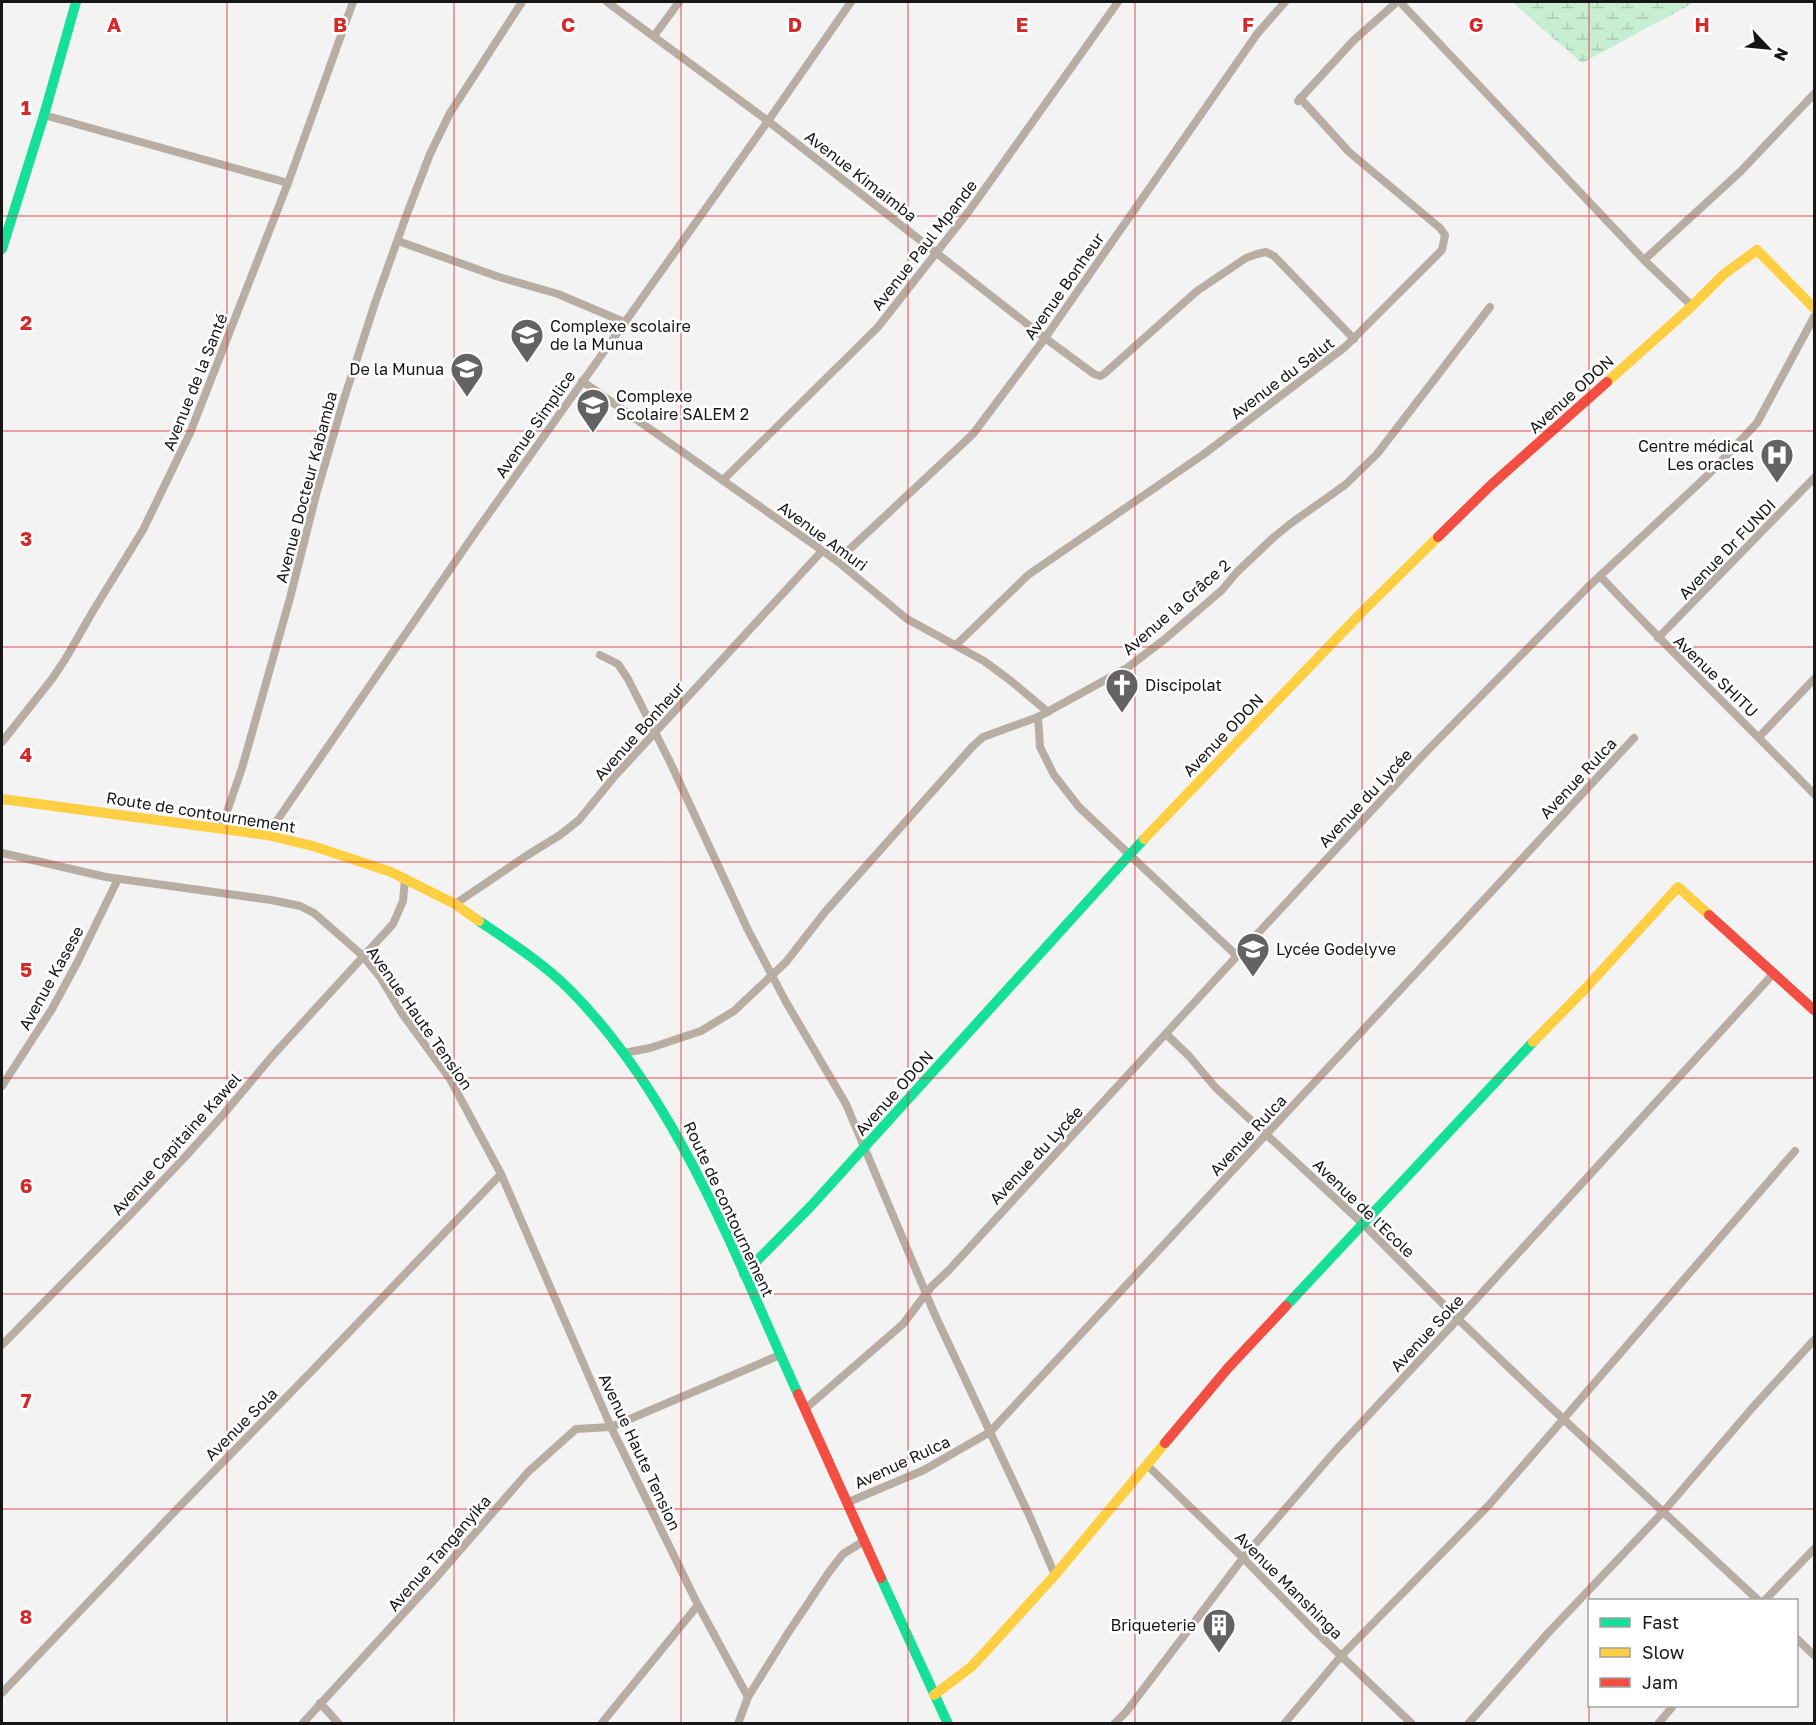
<svg xmlns="http://www.w3.org/2000/svg" width="1816" height="1725" font-family="'Golos Text',sans-serif">
<defs>
<pattern id="wetland-marsh" width="20" height="14" patternUnits="userSpaceOnUse" patternTransform="scale(1.5)"><rect width="20" height="14" fill="#c8eed1"/><path d="M1 5h8M5 5V1M11 12h8M15 12V8" fill="none" stroke="#abcbb3"/></pattern>
</defs>
<rect width="100%" height="100%" fill="#f3f3f3"/>
<!-- wetland -->
<polygon fill="url(#wetland-marsh)" points="1512,2 1695,2 1582,63"/>
<g fill="none" stroke-linecap="round" stroke-linejoin="round">
<!-- street -->
<g stroke="#b8ada2" stroke-width="8">
<polyline points="607,2 768,121 1045,338 1094,374 1100,376 1104,374 1197,291 1246,258 1257,254 1266,252 1274,256 1354,339"/>
<polyline points="1400,2 1644,260 1692,306"/>
<polyline points="654,36 679,2"/>
<polyline points="1298,101 1354,40 1397,2"/>
<polyline points="44,115 288,183"/>
<polyline points="398,241 499,277 558,294 624,322"/>
<polyline points="1644,260 1740,172 1814,94"/>
<polyline points="582,381 837,561 907,619 984,661 1011,681 1048,712"/>
<polyline points="723,480 878,327 969,211 1118,2"/>
<polyline points="837,561 973,434 1045,338 1257,34 1285,2"/>
<path d="M 1600,576 C 1670,651 1743,721 1814,794"/>
<polyline points="1658,638 1814,478"/>
<polyline points="956,645 1028,575 1204,454 1345,347 1442,250 1445,235 1440,228 1349,152 1300,98"/>
<polyline points="600,655 618,664 628,679 670,762 748,930 786,1002 846,1104 935,1315 1030,1517 1055,1575"/>
<polyline points="1038,717 1040,747 1054,775 1079,807 1237,956"/>
<polyline points="1759,737 1814,679"/>
<polyline points="2,742 52,679 66,658 93,611 143,530 190,433 288,183 353,2"/>
<polyline points="221,829 242,768 290,598 316,495 344,399 375,303 405,219 430,154 450,113 522,2"/>
<polyline points="267,835 475,533 768,121 851,2"/>
<polyline points="2,853 106,877 271,900 300,906 314,913 362,955 380,977 403,1015 450,1079 501,1174 611,1427 698,1605 748,1697"/>
<polyline points="455,904 526,856 560,835 579,820 614,777 822,551"/>
<polyline points="1166,1034 1189,1056 1215,1087 1363,1224 1458,1319 1545,1402 1758,1600"/>
<polyline points="624,1053 650,1048 701,1031 734,1011 786,962 825,912 972,747 983,737 1038,717 1127,668 1165,639 1222,590 1237,572 1274,537 1290,524 1345,485 1377,454 1490,307"/>
<polyline points="2,1086 52,1009 78,961 118,879"/>
<polyline points="2,1345 132,1213 185,1157 222,1116 274,1054 393,924 403,901 405,878"/>
<polyline points="805,1409 903,1324 931,1287 949,1270 1237,956 1425,753 1588,587 1707,476 1757,423 1814,317"/>
<polyline points="1147,1465 1243,1558 1311,1627 1412,1724"/>
<polyline points="846,1503 924,1470 990,1432 1634,738"/>
<polyline points="1765,1600 1814,1549"/>
<polyline points="1796,1638 1814,1655"/>
<polyline points="2,1693 179,1507 307,1376 501,1174"/>
<polyline points="320,1703 339,1724"/>
<polyline points="302,1724 435,1579 528,1472 576,1429 611,1427 780,1355"/>
<polyline points="601,1724 698,1605"/>
<polyline points="738,1724 748,1697 788,1633 829,1572 843,1554 864,1541"/>
<polyline points="1114,1724 1126,1712 1243,1558 1336,1450 1458,1319 1774,973"/>
<polyline points="1284,1724 1341,1656 1489,1505 1795,1151"/>
<polyline points="1468,1724 1549,1632 1664,1511 1753,1407 1814,1340"/>
<polyline points="1658,1724 1673,1706"/>
</g>
<!-- fast -->
<g stroke="#16e098" stroke-width="10">
<polyline points="2,249 44,115 76,2"/>
<path d="M 479,921 C 510,942 543,963 570,990 C 678,1099 735,1256 798,1394"/>
<polyline points="744,1274 811,1206 1144,839"/>
<polyline points="1286,1306 1533,1042"/>
<polyline points="881,1578 948,1724"/>
</g>
<!-- slow -->
<g stroke="#ffcf43" stroke-width="10">
<polyline points="1607,382 1692,306 1724,274 1757,250 1814,308"/>
<polyline points="2,799 267,835 313,846 391,872 455,904 479,921"/>
<polyline points="1144,839 1363,611 1438,537"/>
<polyline points="1533,1042 1584,990 1678,887 1709,915"/>
<polyline points="934,1695 971,1667 986,1651 1055,1575 1165,1443"/>
</g>
<!-- jam -->
<g stroke="#f24e42" stroke-width="10">
<polyline points="1438,537 1491,485 1607,382"/>
<polyline points="1709,915 1814,1010"/>
<polyline points="798,1394 881,1578"/>
<polyline points="1165,1443 1228,1368 1286,1306"/>
</g>
</g>
<!-- grid -->
<path fill="none" stroke="#d62828" stroke-width="1.5" stroke-opacity="0.55" d="M 227,2 L 227,1724M 454,2 L 454,1724M 681,2 L 681,1724M 908,2 L 908,1724M 1135,2 L 1135,1724M 1362,2 L 1362,1724M 1589,2 L 1589,1724M 2,216 L 1814,216M 2,431 L 1814,431M 2,647 L 1814,647M 2,862 L 1814,862M 2,1078 L 1814,1078M 2,1294 L 1814,1294M 2,1509 L 1814,1509"/>
<!-- icons -->
<defs>
<g id="school-pin" transform="scale(1.725)"><path d="M0 17L-7.5 6A9.5 9.5 0 1 1 7.5 6Z" fill="#636363" stroke="#fff"/><path d="M0-5L7-2L0 1L-7-2ZM-4 1L0 2.5L4 1V4Q0 6-4 4Z" fill="#fff"/></g>
<g id="hospital-pin" transform="scale(1.725)"><path d="M0 17L-7.5 6A9.5 9.5 0 1 1 7.5 6Z" fill="#636363" stroke="#fff"/><path d="M-5-5h3v3.5h4V-5h3V5h-3V1.5h-4V5h-3Z" fill="#fff"/></g>
<g id="church-pin" transform="scale(1.725)"><path d="M0 17L-7.5 6A9.5 9.5 0 1 1 7.5 6Z" fill="#636363" stroke="#fff"/><path d="M-1.2-6h2.4v3.5h3.3v2.4h-3.3V6h-2.4V-.1h-3.3v-2.4h3.3Z" fill="#fff"/></g>
<g id="building-pin" transform="scale(1.725)"><path d="M0 17L-7.5 6A9.5 9.5 0 1 1 7.5 6Z" fill="#636363" stroke="#fff"/><path d="M-4-6H4V6H1V3H-1V6H-4ZM-2.5-4.3h1.7v1.8h-1.7ZM.8-4.3h1.7v1.8H.8ZM-2.5-1h1.7V.8h-1.7ZM.8-1h1.7V.8H.8Z" fill="#fff"/></g>
</defs>
<g fill-rule="evenodd">
<use href="#school-pin" x="527" y="335"/>
<use href="#school-pin" x="467" y="369"/>
<use href="#school-pin" x="593" y="405"/>
<use href="#hospital-pin" x="1777" y="455"/>
<use href="#church-pin" x="1122" y="685"/>
<use href="#school-pin" x="1253" y="949"/>
<use href="#building-pin" x="1219" y="1625"/>
</g>
<g text-anchor="middle" dominant-baseline="central" stroke-width="5" stroke-linejoin="round" paint-order="stroke">
<!-- street labels -->
<g font-size="16" fill="#161616" stroke="#fff">
<text transform="translate(861 176) rotate(38)">Avenue Kimaimba</text>
<text transform="translate(924 245) rotate(-52)">Avenue Paul Mpande</text>
<text transform="translate(1064 286) rotate(-55)">Avenue Bonheur</text>
<text transform="translate(1282 378) rotate(-37)">Avenue du Salut</text>
<text transform="translate(195 382) rotate(-68)">Avenue de la Santé</text>
<text transform="translate(1571 394) rotate(-42)">Avenue ODON</text>
<text transform="translate(535 424) rotate(-55)">Avenue Simplice</text>
<text transform="translate(306 487) rotate(-75)">Avenue Docteur Kabamba</text>
<text transform="translate(823 536) rotate(36)">Avenue Amuri</text>
<text transform="translate(1727 549) rotate(-46)">Avenue Dr FUNDI</text>
<text transform="translate(1176 607) rotate(-41)">Avenue la Grâce 2</text>
<text transform="translate(1716 676) rotate(44)">Avenue SHITU</text>
<text transform="translate(639 731) rotate(-48)">Avenue Bonheur</text>
<text transform="translate(1223 735) rotate(-46)">Avenue ODON</text>
<text transform="translate(1578 778) rotate(-47)">Avenue Rulca</text>
<text transform="translate(1365 798) rotate(-47)">Avenue du Lycée</text>
<text transform="translate(201 812) rotate(9)">Route de contournement</text>
<text transform="translate(51 978) rotate(-61)">Avenue Kasese</text>
<text transform="translate(420 1018) rotate(55)">Avenue Haute Tension</text>
<text transform="translate(894 1093) rotate(-48)">Avenue ODON</text>
<text transform="translate(1248 1135) rotate(-47)">Avenue Rulca</text>
<text transform="translate(176 1144) rotate(-48)">Avenue Capitaine Kawel</text>
<text transform="translate(1036 1155) rotate(-47)">Avenue du Lycée</text>
<text transform="translate(1364 1208) rotate(44)">Avenue de l'Ecole</text>
<text transform="translate(729 1209) rotate(65)">Route de contournement</text>
<text transform="translate(1427 1333) rotate(-47)">Avenue Soke</text>
<text transform="translate(241 1424) rotate(-45)">Avenue Sola</text>
<text transform="translate(640 1452) rotate(65)">Avenue Haute Tension</text>
<text transform="translate(902 1462) rotate(-25)">Avenue Rulca</text>
<text transform="translate(439 1553) rotate(-49)">Avenue Tanganyika</text>
<text transform="translate(1289 1585) rotate(45)">Avenue Manshinga</text>
</g>
<!-- poi labels -->
<g font-size="16" fill="#161616" stroke="#fff" text-anchor="start">
<text x="550" y="326">Complexe scolaire<tspan x="550" dy="18">de la Munua</tspan></text>
<text x="444" y="369" text-anchor="end">De la Munua</text>
<text x="616" y="396">Complexe<tspan x="616" dy="18">Scolaire SALEM 2</tspan></text>
<text x="1754" y="446" text-anchor="end">Centre médical<tspan x="1754" dy="18">Les oracles</tspan></text>
<text x="1145" y="685">Discipolat</text>
<text x="1276" y="949">Lycée Godelyve</text>
<text x="1196" y="1625" text-anchor="end">Briqueterie</text>
</g>
</g>
<g font-size="20" text-anchor="middle" font-weight="bold" fill="#d62828" stroke="#fff" stroke-width="5" stroke-linejoin="round" paint-order="stroke">
<text x="114" y="32">A</text>
<text x="340" y="32">B</text>
<text x="568" y="32">C</text>
<text x="795" y="32">D</text>
<text x="1022" y="32">E</text>
<text x="1248" y="32">F</text>
<text x="1476" y="32">G</text>
<text x="1702" y="32">H</text>
<text x="26" y="115">1</text>
<text x="26" y="330">2</text>
<text x="26" y="546">3</text>
<text x="26" y="762">4</text>
<text x="26" y="977">5</text>
<text x="26" y="1193">6</text>
<text x="26" y="1408">7</text>
<text x="26" y="1624">8</text>
</g>
<!-- border -->
<rect width="1816" height="1725" fill="none" stroke="#161616" stroke-width="6"/>
<!-- legend -->
<rect x="1588" y="1599" width="210" height="108" fill="#ffffff" stroke="#a2a2a2" stroke-width="1.5"/>
<rect x="1600" y="1618" width="30" height="9" fill="#16e098" stroke="#a2a2a2" stroke-width="1.5"/>
<text x="1642" y="1629" font-size="18" fill="#161616">Fast</text>
<rect x="1600" y="1648" width="30" height="9" fill="#ffcf43" stroke="#a2a2a2" stroke-width="1.5"/>
<text x="1642" y="1659" font-size="18" fill="#161616">Slow</text>
<rect x="1600" y="1678" width="30" height="9" fill="#f24e42" stroke="#a2a2a2" stroke-width="1.5"/>
<text x="1642" y="1689" font-size="18" fill="#161616">Jam</text>
<!-- north arrow -->
<g transform="translate(1768 48) rotate(116)" stroke="#ffffff" stroke-width="4.5" paint-order="stroke">
<path d="M0-4.5L10 22L0 15L-10 22Z" fill="#161616"/>
<text y="-9" font-size="16" font-weight="bold" text-anchor="middle" fill="#161616">N</text>
</g>
</svg>
